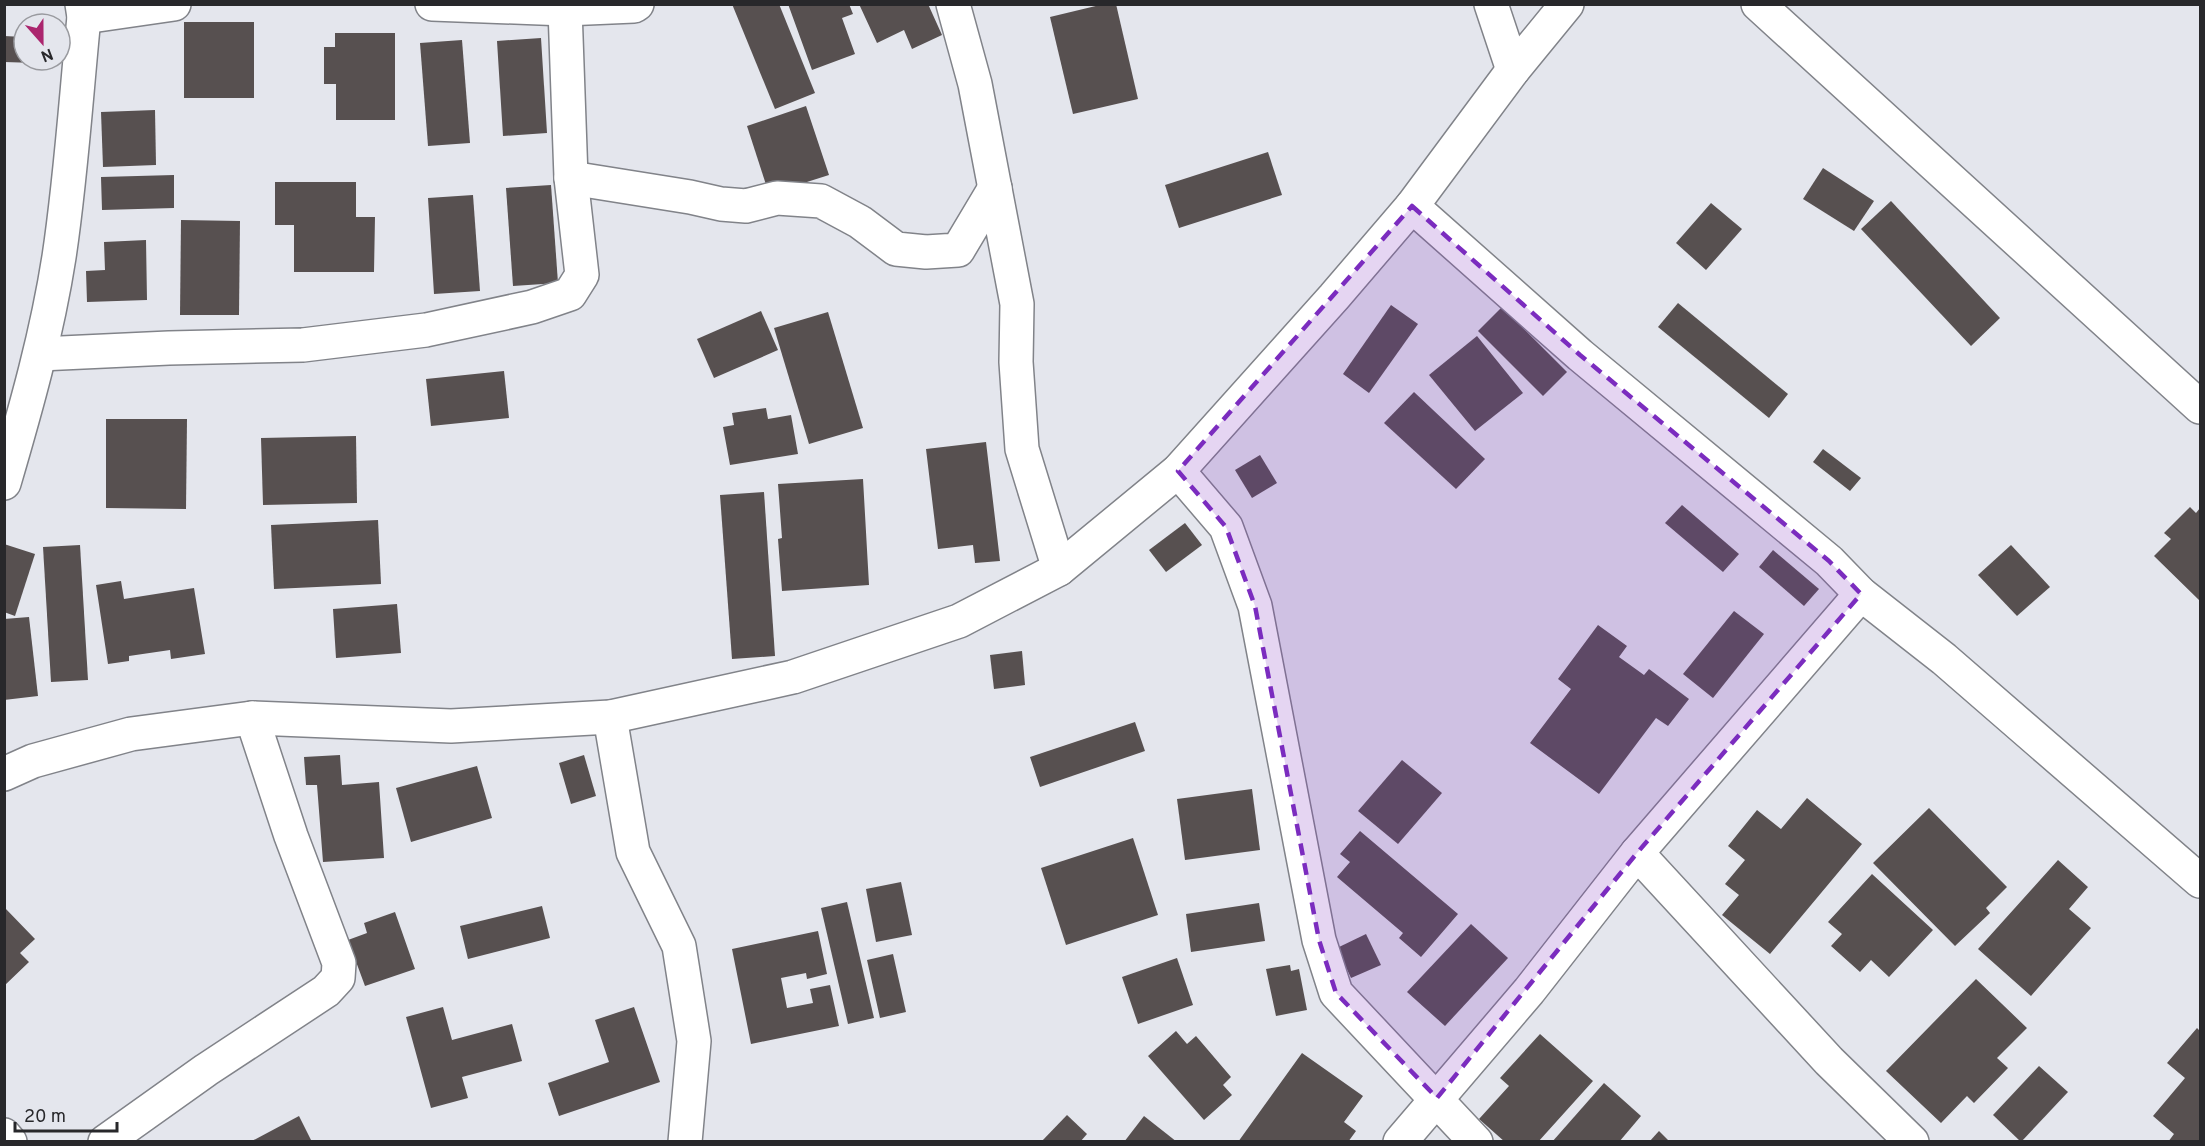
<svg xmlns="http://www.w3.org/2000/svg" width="2205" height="1146" font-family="Overpass,sans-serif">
<rect width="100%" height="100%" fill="#e4e6ed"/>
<!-- building -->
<g fill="#575050">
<polygon points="732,4 779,4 815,93 775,109"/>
<polygon points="788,4 849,4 853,14 842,18 855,54 812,70"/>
<polygon points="859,4 928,4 942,35 912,49 904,30 877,43"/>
<polygon points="1104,4 1116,4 1138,99 1073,114 1050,17"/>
<rect x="184" y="22" width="70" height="76"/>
<polygon points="335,33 395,33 395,120 336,120 336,84 324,84 324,47 335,47"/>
<polygon points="4,36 24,37 24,60 36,60 36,63 4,62"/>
<polygon points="541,38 547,133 503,136 497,41"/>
<polygon points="462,40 470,143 428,146 420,43"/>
<polygon points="806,106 829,175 769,194 747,126"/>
<polygon points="155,110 156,165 103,167 101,112"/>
<polygon points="1268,152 1282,195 1179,228 1165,185"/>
<polygon points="1823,168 1874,201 1854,231 1803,199"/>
<polygon points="174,175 174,208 102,210 101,177"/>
<polygon points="275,182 356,182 356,217 375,217 374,272 294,272 294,225 275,225"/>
<polygon points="551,185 558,283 513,286 506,188"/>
<polygon points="473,195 480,291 434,294 428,198"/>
<polygon points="1891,201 2000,318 1971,346 1861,229"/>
<polygon points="1711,203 1742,229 1706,270 1676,243"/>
<polygon points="181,220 240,221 239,315 180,315"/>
<polygon points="146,240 147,300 87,302 86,271 105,270 104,242"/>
<polygon points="1678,303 1788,394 1769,418 1658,327"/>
<polygon points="1391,305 1418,324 1369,393 1343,374"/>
<polygon points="1502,307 1567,372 1543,396 1478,331"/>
<polygon points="761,311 778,350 714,378 697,339"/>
<polygon points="828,312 863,428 809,444 774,328"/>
<polygon points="1477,336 1523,393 1475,431 1429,375"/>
<polygon points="504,371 509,418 431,426 426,379"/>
<polygon points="1414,392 1485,459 1456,489 1384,423"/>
<polygon points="766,408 768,419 791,415 798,454 730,465 723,427 734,425 732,413"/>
<polygon points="106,419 187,419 186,509 106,508"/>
<polygon points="356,436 357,503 263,505 261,438"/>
<polygon points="986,442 1000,561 975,563 973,545 938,549 926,449"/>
<polygon points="1823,449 1861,478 1850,491 1813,462"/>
<polygon points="1260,455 1277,483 1252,498 1235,470"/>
<polygon points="863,479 869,585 782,591 778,539 782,538 778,484"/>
<polygon points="764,492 775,656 732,659 720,495"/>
<polygon points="1682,505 1739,554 1723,572 1665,523"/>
<polygon points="2190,507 2196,513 2200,508 2200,601 2154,556 2171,539 2164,533"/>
<polygon points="378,520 381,584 274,589 271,525"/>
<polygon points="1185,523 1202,545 1166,572 1149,550"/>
<polygon points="4,544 35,554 15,616 4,612"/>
<polygon points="80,545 88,680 51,682 43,547"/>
<polygon points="2011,545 2050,587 2017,616 1978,575"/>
<polygon points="1773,550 1819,589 1804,606 1759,567"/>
<polygon points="121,581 124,599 194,588 205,654 171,659 170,650 129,656 129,661 108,664 96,585"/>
<polygon points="397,604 401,653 336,658 333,609"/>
<polygon points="1734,611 1764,634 1713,698 1683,674"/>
<polygon points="29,617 38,696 4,700 4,619"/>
<polygon points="1598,625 1627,646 1619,657 1644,675 1649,669 1689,699 1668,726 1656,718 1599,794 1530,743 1571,689 1558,679"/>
<polygon points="1022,651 1025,685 994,689 990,655"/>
<polygon points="1135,722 1145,751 1040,787 1030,757"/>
<polygon points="340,755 342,785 379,782 384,858 323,862 317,785 306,785 304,757"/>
<polygon points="584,755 596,796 571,804 559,763"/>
<polygon points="1402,760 1442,793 1398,844 1358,811"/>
<polygon points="477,766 492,818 411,842 396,788"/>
<polygon points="1252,789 1260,850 1185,860 1177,799"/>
<polygon points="1807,798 1862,844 1770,954 1722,915 1739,895 1725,884 1745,860 1728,846 1757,810 1781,829"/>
<polygon points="1929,808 2007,887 1986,908 1990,913 1955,946 1873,863"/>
<polygon points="1360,831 1458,914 1421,957 1399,938 1403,933 1337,877 1350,862 1340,854"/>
<polygon points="1133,838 1158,915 1066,945 1041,868"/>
<polygon points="2058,860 2088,887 2069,909 2091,928 2031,996 1978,949"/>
<polygon points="1872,874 1933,930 1889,977 1871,960 1860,972 1831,946 1842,934 1828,922"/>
<polygon points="901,882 912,935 876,942 866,889"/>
<polygon points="847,902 874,1018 848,1024 821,908"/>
<polygon points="1259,903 1265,941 1191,952 1186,914"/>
<polygon points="542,906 550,938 468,959 460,926"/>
<polygon points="4,907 35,939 20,953 29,962 4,986"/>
<polygon points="395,912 415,969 365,986 348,940 367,933 364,923"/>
<polygon points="1471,924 1508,958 1445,1026 1407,992"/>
<polygon points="818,931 827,974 807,979 806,973 781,978 787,1008 813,1003 810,989 830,985 839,1026 751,1044 732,949"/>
<polygon points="1366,934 1381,965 1351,978 1337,948"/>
<polygon points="893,954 906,1012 880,1018 867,960"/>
<polygon points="1177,958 1193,1005 1138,1024 1122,977"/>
<polygon points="1290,965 1291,971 1299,969 1307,1010 1276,1016 1266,969"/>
<polygon points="1976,979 2027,1028 1997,1058 2008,1068 1974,1103 1967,1096 1941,1123 1886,1071"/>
<polygon points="443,1007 452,1040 512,1024 522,1061 462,1077 468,1098 431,1108 406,1017"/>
<polygon points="634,1007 660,1082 559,1116 548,1083 609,1062 595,1020"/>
<polygon points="2197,1028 2200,1031 2200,1142 2168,1142 2174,1134 2153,1116 2185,1078 2167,1063"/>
<polygon points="1176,1031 1187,1044 1196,1036 1231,1077 1223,1085 1232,1095 1204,1120 1148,1056"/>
<polygon points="1540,1034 1593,1081 1538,1142 1505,1142 1479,1119 1509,1086 1500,1078"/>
<polygon points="1302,1053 1363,1096 1344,1122 1356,1131 1348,1142 1238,1142"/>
<polygon points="2039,1066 2068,1092 2021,1142 1993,1115"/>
<polygon points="1604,1083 1641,1116 1619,1142 1552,1142"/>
<polygon points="1067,1115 1087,1134 1080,1142 1041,1142"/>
<polygon points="299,1116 312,1142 250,1142"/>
<polygon points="1144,1116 1177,1142 1124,1142"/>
<polygon points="1659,1131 1670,1142 1649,1142"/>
</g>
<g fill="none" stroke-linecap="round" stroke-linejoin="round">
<!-- street casing -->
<g stroke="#818389" stroke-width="36">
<g id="street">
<polyline points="432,4 565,9 634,6 637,4"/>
<polyline points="953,4 975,84 1017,304 1016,362 1022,449 1059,569"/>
<polyline points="1491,4 1513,70"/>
<polyline points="1758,4 2200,407"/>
<polyline points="84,17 174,4"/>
<polyline points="571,178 690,197 721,204 746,206 777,198 821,201 860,222 896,249 926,252 958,250 995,188"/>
<polyline points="1412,206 1580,355 1829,561 1861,594 1944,659 2200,881"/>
<polyline points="40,354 169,348 303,345 426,330 532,307 570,294 582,275 571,178 565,9"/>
<polyline points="1178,471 1226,527 1255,606 1319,940 1336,993 1476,1142"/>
<path d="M 4,483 C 26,408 47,334 59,257 C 71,178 76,97 84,17 L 82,4"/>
<polyline points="610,717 633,852 679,946 694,1041 685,1142"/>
<polyline points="4,774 33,761 131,734 252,718 451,726 610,717 793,677 959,621 1059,569 1178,471 1334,297 1412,206 1513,70 1567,4"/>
<polyline points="1637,853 1861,594"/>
<polyline points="4,1135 10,1142"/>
<polyline points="105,1142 206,1070 326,991 338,978 339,963 291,836 252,718"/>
<polyline points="1400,1142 1529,991 1637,853 1829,1061 1912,1142"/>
</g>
</g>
<!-- street -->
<use href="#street" stroke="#fff" stroke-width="33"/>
</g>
<!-- marked area -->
<path fill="#7b2cbf" fill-opacity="0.2" stroke="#7b2cbf" stroke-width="4.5" stroke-dasharray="12 8" stroke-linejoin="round" d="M 1412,206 L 1580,355 L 1829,561 L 1861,594 L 1637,853 L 1437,1098 L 1336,993 L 1319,940 L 1255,606 L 1226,527 L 1178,471 Z"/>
<!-- border -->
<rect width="2205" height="1146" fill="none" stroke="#28282b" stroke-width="12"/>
<!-- north arrow -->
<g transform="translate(42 42) rotate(159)"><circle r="28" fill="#e4e6ed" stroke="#999a9f" stroke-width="1.5"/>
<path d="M0-4.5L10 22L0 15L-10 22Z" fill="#ab266e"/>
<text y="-9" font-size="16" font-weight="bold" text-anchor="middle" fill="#28282b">N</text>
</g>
<!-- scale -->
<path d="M15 1122v9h102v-9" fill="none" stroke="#28282b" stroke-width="3"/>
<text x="24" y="1122" font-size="18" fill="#28282b" stroke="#e4e6ed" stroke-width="4.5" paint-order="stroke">20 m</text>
</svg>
